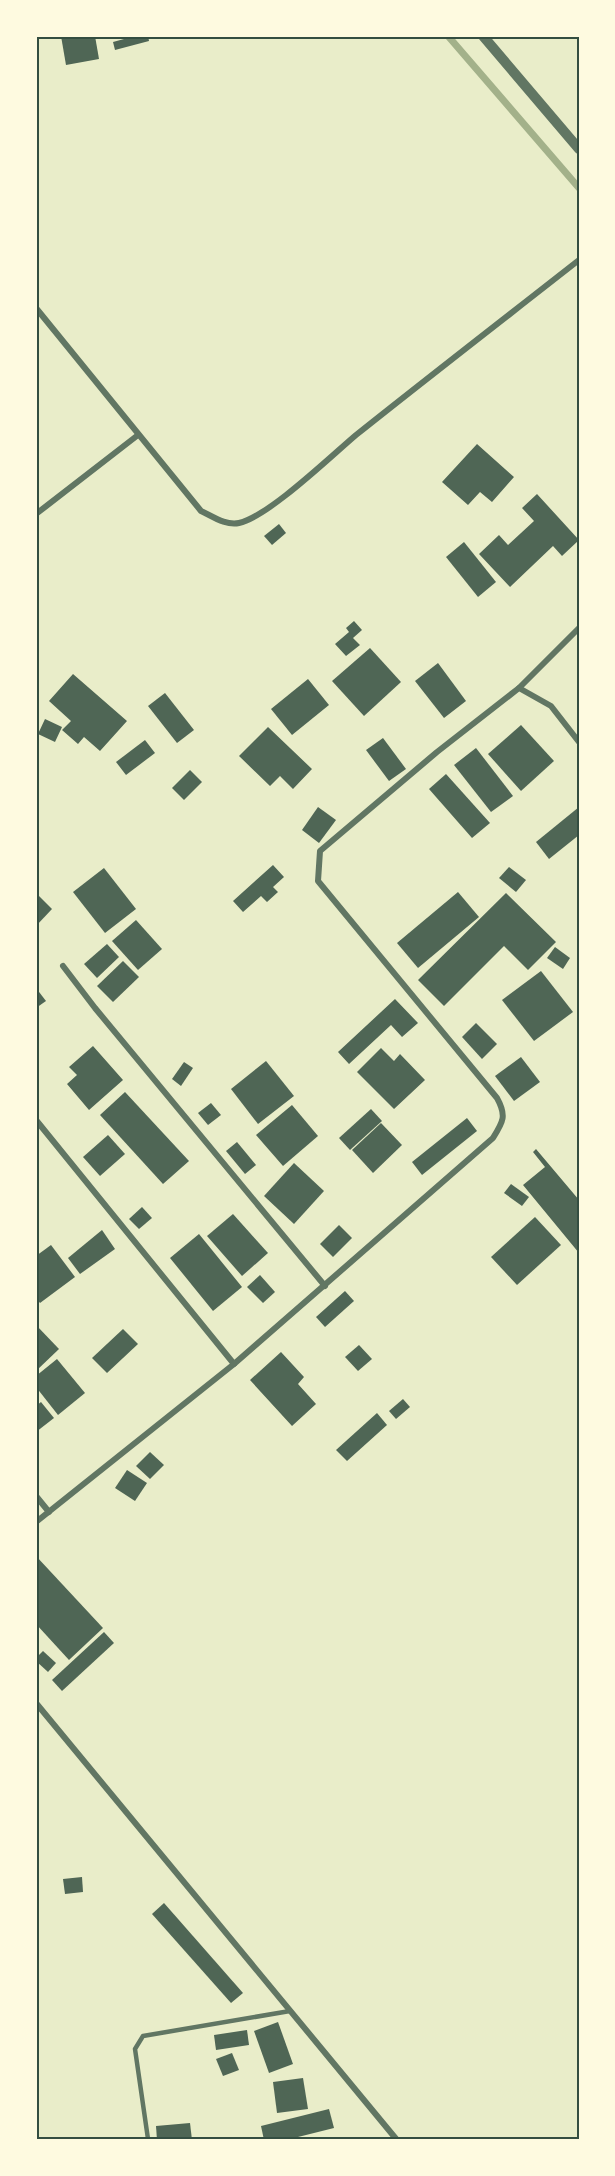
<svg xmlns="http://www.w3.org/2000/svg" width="615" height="2176" font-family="Manrope,sans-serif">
<rect width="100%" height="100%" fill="#e9edc9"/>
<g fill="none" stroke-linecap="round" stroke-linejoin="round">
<!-- stream -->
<polyline stroke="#a3b18a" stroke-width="7" points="448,36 579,188"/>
</g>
<!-- building -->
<g fill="#4f6655">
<polygon points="61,36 95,36 99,59 66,65"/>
<polygon points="135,36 148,36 149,41 115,50 113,42"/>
<polygon points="477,444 514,477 492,502 480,492 468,505 442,482"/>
<polygon points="537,494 579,540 562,556 553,546 510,587 479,554 499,535 508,545 534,521 522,508"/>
<polygon points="279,524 286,533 272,545 264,536"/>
<polygon points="464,542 496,582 478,597 446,557"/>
<polygon points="354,621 362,630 353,638 360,645 346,656 335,644 349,632 346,628"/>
<polygon points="370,648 401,682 364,716 332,681"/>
<polygon points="438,663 466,701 444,718 415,681"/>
<polygon points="73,674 127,721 100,751 84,737 78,744 62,730 71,721 49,701"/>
<polygon points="308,679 329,705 292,735 271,709"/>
<polygon points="165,693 194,730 177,743 148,706"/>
<polygon points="45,719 62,727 55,742 38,734"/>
<polygon points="521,725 554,761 521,791 488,754"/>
<polygon points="268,727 312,769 293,789 280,776 270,786 239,756"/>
<polygon points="383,738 406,769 389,781 366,750"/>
<polygon points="145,740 155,753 126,775 116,762"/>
<polygon points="476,748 513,796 491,812 454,765"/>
<polygon points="190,770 202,782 184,800 172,788"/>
<polygon points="446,774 490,823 472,838 429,789"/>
<polygon points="318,807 336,820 319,843 302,830"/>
<polygon points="579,807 579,835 549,859 536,842"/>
<polygon points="273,865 284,877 273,887 278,892 267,902 261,896 243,912 233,901"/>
<polygon points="509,867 526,880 516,892 499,878"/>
<polygon points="104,868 136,909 105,933 73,892"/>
<polygon points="458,892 479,917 418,968 397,943"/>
<polygon points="506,893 556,942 528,970 504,946 444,1006 418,980"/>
<polygon points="38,895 52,909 36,926 36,897"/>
<polygon points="136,920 162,949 138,970 112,941"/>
<polygon points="107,944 119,957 97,978 84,964"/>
<polygon points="555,947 570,958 563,969 547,958"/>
<polygon points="123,961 139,977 113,1002 97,986"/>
<polygon points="541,971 573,1012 534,1041 502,1000"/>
<polygon points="36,988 46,1001 36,1008"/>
<polygon points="395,999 418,1023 402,1037 391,1025 349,1064 338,1052"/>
<polygon points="476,1023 497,1044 482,1059 462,1037"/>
<polygon points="93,1046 123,1080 89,1110 67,1084 77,1075 69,1067"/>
<polygon points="381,1048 394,1061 400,1054 425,1080 394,1109 357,1072"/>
<polygon points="521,1057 540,1082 514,1101 495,1076"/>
<polygon points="266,1061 294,1096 258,1124 231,1089"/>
<polygon points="184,1062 193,1068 181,1086 172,1079"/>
<polygon points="125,1092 189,1161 163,1184 100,1115"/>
<polygon points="211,1103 221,1115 208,1125 198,1113"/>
<polygon points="292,1105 318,1136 283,1166 256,1135"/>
<polygon points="371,1109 382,1121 350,1150 339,1138"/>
<polygon points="467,1118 477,1131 422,1175 412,1162"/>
<polygon points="381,1123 402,1145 373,1173 352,1150"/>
<polygon points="108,1135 125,1154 100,1176 83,1157"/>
<polygon points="237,1142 256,1165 245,1174 226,1151"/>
<polygon points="536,1149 579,1200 579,1253 523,1185 545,1167 533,1152"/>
<polygon points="294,1163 324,1191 294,1224 264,1196"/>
<polygon points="511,1184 529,1197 522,1206 504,1193"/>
<polygon points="142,1207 152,1218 139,1229 129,1219"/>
<polygon points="233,1214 268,1253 242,1276 207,1236"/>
<polygon points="535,1217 561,1245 517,1285 491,1257"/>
<polygon points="339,1225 352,1238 333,1257 320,1244"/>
<polygon points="102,1230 115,1249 80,1274 68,1258"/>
<polygon points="199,1234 242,1287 213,1311 170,1258"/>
<polygon points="51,1245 75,1277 40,1303 36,1298 36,1256"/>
<polygon points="260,1275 275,1292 263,1303 247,1287"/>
<polygon points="345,1291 354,1301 325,1327 316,1317"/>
<polygon points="36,1325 59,1349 36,1371"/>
<polygon points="123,1329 138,1344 107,1373 92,1358"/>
<polygon points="359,1345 372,1359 358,1371 345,1357"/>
<polygon points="281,1352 304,1377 298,1384 316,1404 292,1426 250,1380"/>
<polygon points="57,1359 85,1393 58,1415 36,1387 36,1376"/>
<polygon points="403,1399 410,1407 396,1419 389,1411"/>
<polygon points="41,1402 54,1418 36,1432 36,1406"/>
<polygon points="377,1413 387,1425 347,1461 336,1450"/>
<polygon points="150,1452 164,1465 150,1479 136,1466"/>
<polygon points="127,1470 147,1483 135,1501 115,1488"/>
<polygon points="36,1556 103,1628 69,1660 36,1624"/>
<polygon points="104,1632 114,1643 62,1691 52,1680"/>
<polygon points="43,1651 56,1663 48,1672 36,1661 36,1658"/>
<polygon points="82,1877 83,1892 65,1894 63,1879"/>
<polygon points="164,1903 243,1993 231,2003 152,1914"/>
<polygon points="278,2022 293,2064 269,2073 254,2031"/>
<polygon points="247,2030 249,2045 216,2050 214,2035"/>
<polygon points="232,2053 239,2070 223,2076 216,2059"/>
<polygon points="303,2078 308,2109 277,2113 273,2082"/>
<polygon points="329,2109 334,2128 286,2140 264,2140 261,2126"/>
<polygon points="190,2123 192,2140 157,2140 156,2126"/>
</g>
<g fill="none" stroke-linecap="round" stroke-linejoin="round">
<!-- service -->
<polyline stroke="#617663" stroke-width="4.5" points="148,2139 135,2049 143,2036 290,2011"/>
<!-- minor -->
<g stroke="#617663" stroke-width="6">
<path d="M 36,308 L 201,511 C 212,516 226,526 239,523 C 269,516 330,457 356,435 C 430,376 505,318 579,260"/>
<polyline points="36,514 138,435"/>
<polyline points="519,688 579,628"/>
<polyline points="63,966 95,1008 325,1286"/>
<polyline points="36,1120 234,1364"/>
<polyline points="36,1496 49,1512"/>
<path d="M 36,1522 L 234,1364 L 493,1138 C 503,1122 507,1116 497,1098 L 318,881 L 320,851 L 437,752 L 519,688 L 551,706 L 579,742"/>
<polyline points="36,1703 397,2140"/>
</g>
<!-- tertiary -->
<polyline stroke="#617663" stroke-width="10" points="483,36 579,149"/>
</g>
<!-- border -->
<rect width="615" height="2176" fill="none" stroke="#fefae0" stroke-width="75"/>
<rect x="38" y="38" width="540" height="2100" fill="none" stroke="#344e41" stroke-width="2"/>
</svg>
